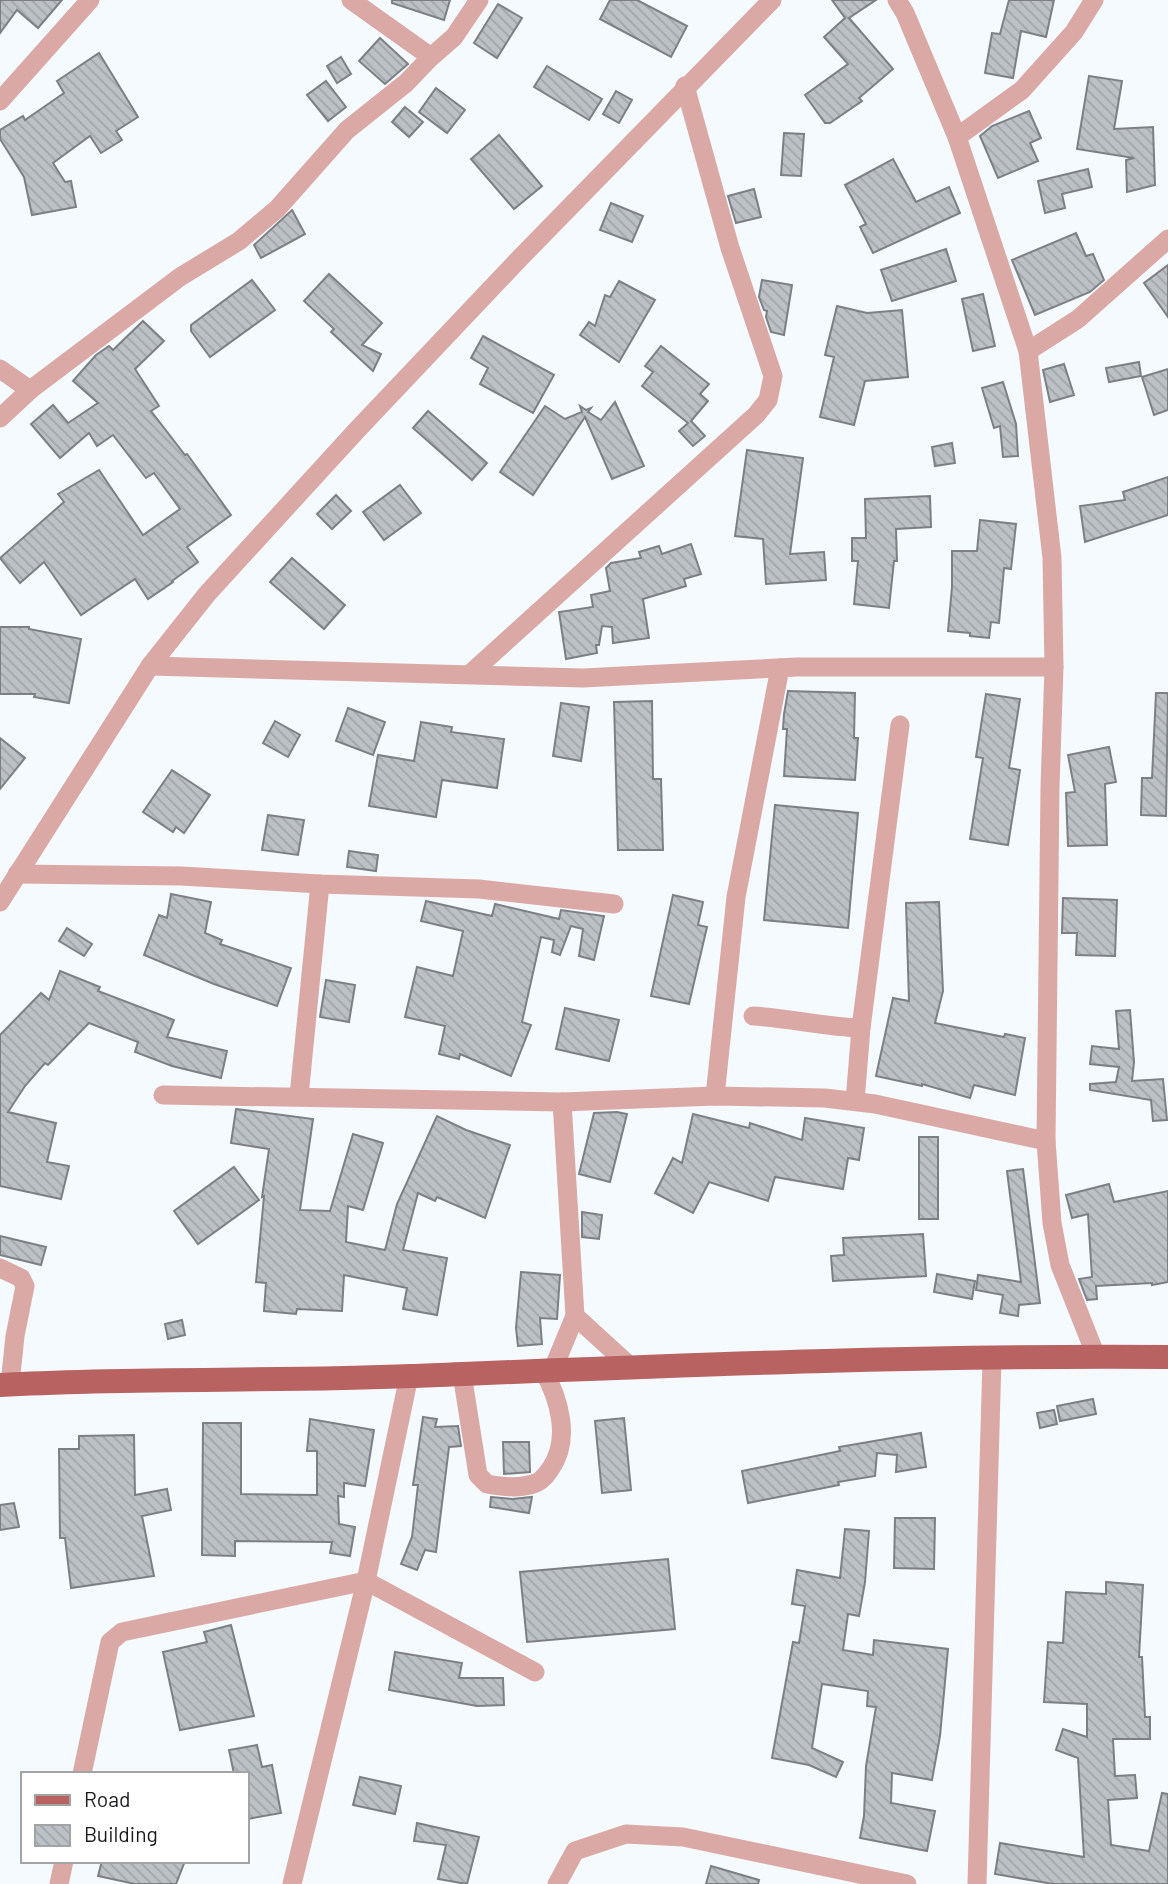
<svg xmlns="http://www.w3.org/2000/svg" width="1168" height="1884" font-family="Barlow,sans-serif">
<defs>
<pattern id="building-back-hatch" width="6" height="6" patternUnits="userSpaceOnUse" patternTransform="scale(1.75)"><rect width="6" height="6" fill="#bcc1c5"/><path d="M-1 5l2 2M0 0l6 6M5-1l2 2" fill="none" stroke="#a1a5a9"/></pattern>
</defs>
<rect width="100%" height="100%" fill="#f5fafe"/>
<!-- building -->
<g fill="url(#building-back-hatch)" stroke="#7c8084" stroke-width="2">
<polygon points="0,0 62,0 38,28 17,10 0,33"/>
<polygon points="392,0 450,0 444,20 392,3"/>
<polygon points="610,0 637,0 687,26 671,57 600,19"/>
<polygon points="832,0 876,0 849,18 893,69 859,98 862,101 830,123 825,123 805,95 848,64 824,37 845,18"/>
<polygon points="1009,0 1054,0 1046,37 1021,31 1013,78 985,73 992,33 1000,34"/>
<polygon points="498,4 522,18 497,58 474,43"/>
<polygon points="380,38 408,64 385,84 359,61"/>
<polygon points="99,53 138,117 116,131 122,140 101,153 90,136 53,163 65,182 71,181 76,207 32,215 24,177 0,139 0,130 23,116 25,120 64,93 57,81"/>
<polygon points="341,57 351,74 337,83 327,66"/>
<polygon points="547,66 602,99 589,120 534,87"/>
<polygon points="1089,76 1122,81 1114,129 1153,127 1155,185 1127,192 1126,160 1134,158 1077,149"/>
<polygon points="326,81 346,107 328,121 307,95"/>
<polygon points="436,88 465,110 447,133 419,112"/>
<polygon points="616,91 632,100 619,123 603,114"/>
<polygon points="405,107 423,122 409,137 392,122"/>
<polygon points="1029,111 1041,138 1030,143 1038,161 998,178 980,136 992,126"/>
<polygon points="784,133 804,134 801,176 781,175"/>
<polygon points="499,135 542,186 514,209 471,159"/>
<polygon points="893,159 916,202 949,187 960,213 873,253 860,227 866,224 845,185"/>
<polygon points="1088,169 1092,187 1062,194 1065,208 1045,213 1038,181"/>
<polygon points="754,189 761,217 736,223 728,196"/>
<polygon points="611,203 643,216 632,242 600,230"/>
<polygon points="292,210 305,234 261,258 254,245"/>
<polygon points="1076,233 1086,256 1093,254 1104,280 1090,292 1035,315 1012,260"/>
<polygon points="946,249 956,281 892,301 881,270"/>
<polygon points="1168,265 1168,317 1144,283"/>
<polygon points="329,274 382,323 362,345 381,354 373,371 331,332 334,329 304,301"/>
<polygon points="252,280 275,310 210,357 191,331 191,325"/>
<polygon points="762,280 792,285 784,335 771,332 766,317 767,311 764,310 759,297"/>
<polygon points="619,281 655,300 619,362 580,335 589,322 595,326 605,295 610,297"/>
<polygon points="983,294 995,346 973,351 962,299"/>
<polygon points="837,306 867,313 902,310 908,377 865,381 854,425 820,417 834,357 825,355"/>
<polygon points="143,321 164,341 135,369 159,406 151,411 185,455 187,454 231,515 187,547 198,562 172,581 173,582 148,599 135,579 81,615 44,562 20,583 0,558 64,502 58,494 99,470 143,535 180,509 154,473 146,478 113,435 97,446 89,433 60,458 31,424 53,405 68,423 98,403 73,381 96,355 109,346 113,350"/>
<polygon points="483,336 554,375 533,413 480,384 488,368 471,358"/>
<polygon points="661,346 709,384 700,394 708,401 691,421 705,436 693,446 679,431 688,423 642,386 653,372 645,366"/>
<polygon points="1139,362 1141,376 1109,382 1106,368"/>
<polygon points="1064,364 1074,395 1050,402 1043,370"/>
<polygon points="1168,369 1168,410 1154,415 1142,377"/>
<polygon points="1003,382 1016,424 1018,456 1003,457 1000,426 994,428 982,388"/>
<polygon points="615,402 644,466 612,479 585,417 533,495 500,472 545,406 565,419 582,412 580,406 586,410 591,408 588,412 601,420"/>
<polygon points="428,411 487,463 472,480 413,428"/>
<polygon points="952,443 955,463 935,466 932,447"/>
<polygon points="747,450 803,458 790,554 824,552 826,580 766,584 763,539 735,536"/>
<polygon points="1168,477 1168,515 1085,542 1080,506 1125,500 1123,492"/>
<polygon points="400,485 421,513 384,540 363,512"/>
<polygon points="336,495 351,511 332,529 317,514"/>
<polygon points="930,496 931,527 896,529 897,561 894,561 889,608 854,604 858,561 852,561 852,538 866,538 865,499"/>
<polygon points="980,520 1016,524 1011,569 1004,568 999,623 991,622 989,638 970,636 970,633 948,631 952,587 952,551 977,551"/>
<polygon points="691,544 701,574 684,579 686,586 643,599 649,638 613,643 612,627 602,626 599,645 596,645 597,653 566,659 559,612 593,607 591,595 610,591 606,568 611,563 641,558 639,552 659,546 662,554"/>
<polygon points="292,558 345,605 324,629 270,582"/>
<polygon points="0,627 29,627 29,629 81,639 69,703 34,697 35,694 0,694"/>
<polygon points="788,691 855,693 854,738 858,738 855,780 784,776 787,729 783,729 784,714"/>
<polygon points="1156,693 1168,693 1166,816 1141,815 1142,778 1152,778"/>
<polygon points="986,694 1020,699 1009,768 1020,770 1008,845 970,839 983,758 976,757"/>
<polygon points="652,701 653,779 661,779 663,850 618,850 614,702"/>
<polygon points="561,703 589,707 581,761 553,756"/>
<polygon points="348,708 385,722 373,755 336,741"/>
<polygon points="275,721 300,735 288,757 263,743"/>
<polygon points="421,722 452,727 451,732 504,739 497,788 442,780 436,817 369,806 378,755 414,761"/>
<polygon points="0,738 25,758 0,789"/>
<polygon points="1109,747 1116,782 1105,784 1107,845 1068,846 1066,793 1075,792 1068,755"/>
<polygon points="172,770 210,795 184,833 176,827 173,832 143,812"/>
<polygon points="775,805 858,813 848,928 764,920"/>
<polygon points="268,815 304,820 298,855 262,850"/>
<polygon points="349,851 378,855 376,871 347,867"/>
<polygon points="171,894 211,902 205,933 222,940 220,944 291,968 277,1006 214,984 144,955 159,915 167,918"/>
<polygon points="673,895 703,902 698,925 707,927 689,1004 651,996"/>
<polygon points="1063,898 1117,900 1115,956 1076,955 1077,933 1062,933"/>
<polygon points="426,901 492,916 495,904 559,919 561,910 604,916 594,960 579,956 583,929 571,926 560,955 552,952 554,940 541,937 522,1022 531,1025 511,1076 460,1054 459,1059 439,1054 445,1026 405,1017 417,967 453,976 463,931 421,921"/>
<polygon points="939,902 943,991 935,1023 1004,1037 1005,1034 1025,1038 1015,1095 974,1085 970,1098 922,1084 922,1086 876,1076 893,998 909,1001 906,903"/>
<polygon points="67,928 92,944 84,956 59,941"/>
<polygon points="60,971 100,987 98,991 174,1020 167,1037 227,1051 221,1078 172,1066 135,1052 138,1042 89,1023 48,1065 45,1063 25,1086 8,1112 56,1123 47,1162 69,1166 61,1199 0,1186 0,1035 41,993 49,1000"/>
<polygon points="326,980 355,985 349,1022 320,1017"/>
<polygon points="565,1008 619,1020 609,1061 556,1049"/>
<polygon points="1130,1010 1134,1062 1132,1081 1163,1079 1167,1120 1153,1121 1151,1100 1090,1090 1090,1084 1116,1082 1119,1067 1090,1064 1092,1046 1119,1049 1116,1011"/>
<polygon points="236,1109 313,1119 300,1210 330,1211 353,1134 383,1143 363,1210 348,1206 346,1242 385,1250 397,1204 437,1116 466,1130 510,1145 485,1218 437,1197 435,1201 418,1193 403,1250 447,1258 437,1315 403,1309 407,1288 344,1275 342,1311 297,1309 296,1314 264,1311 266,1283 256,1282 264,1196 262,1197 269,1149 231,1143"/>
<polygon points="617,1112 627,1114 610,1182 579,1174 594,1113"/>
<polygon points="693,1114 749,1128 750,1123 802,1140 805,1118 864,1128 859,1160 848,1158 843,1189 775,1177 768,1201 709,1182 693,1213 655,1193 673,1158 682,1163"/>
<rect x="919" y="1137" width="19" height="82"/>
<polygon points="234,1167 259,1200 198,1244 174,1211"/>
<polygon points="1023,1169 1040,1303 1019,1305 1018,1316 1000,1313 1003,1295 976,1290 978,1275 1021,1282 1007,1171"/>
<polygon points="1109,1184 1114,1202 1168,1191 1168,1282 1152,1285 1152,1283 1096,1286 1097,1299 1087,1300 1079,1279 1092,1277 1088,1214 1072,1218 1066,1195"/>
<polygon points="582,1212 602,1215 599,1239 582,1237"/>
<polygon points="923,1234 926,1276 833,1281 831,1256 844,1255 843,1238"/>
<polygon points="0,1236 46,1247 41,1265 0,1255"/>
<polygon points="521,1272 560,1275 557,1319 540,1318 542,1344 518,1346 516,1328"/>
<polygon points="937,1274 975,1281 972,1299 934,1292"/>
<polygon points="182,1320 185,1335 168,1339 165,1324"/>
<polygon points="1093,1399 1096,1414 1060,1421 1057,1406"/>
<polygon points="1054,1410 1057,1424 1040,1428 1037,1413"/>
<polygon points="423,1417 437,1419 435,1427 458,1426 461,1446 449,1447 436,1552 425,1550 417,1570 401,1564 412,1537 418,1485 413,1485"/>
<polygon points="624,1418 631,1490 602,1493 595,1421"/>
<polygon points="310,1419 374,1430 365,1486 344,1483 344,1497 338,1496 339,1524 355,1527 350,1556 330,1553 332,1542 235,1541 235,1556 202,1555 203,1423 241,1423 241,1494 317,1495 317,1451 307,1451"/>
<polygon points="921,1433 926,1467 896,1472 897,1455 877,1453 875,1476 838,1482 839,1485 748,1503 742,1471 840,1451 839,1447"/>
<polygon points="134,1435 135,1495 167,1489 171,1510 142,1516 154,1576 71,1588 65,1538 60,1538 59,1449 79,1449 79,1436"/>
<polygon points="503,1442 529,1442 530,1472 504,1474"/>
<polygon points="491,1497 512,1499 532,1497 529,1513 490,1507"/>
<polygon points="14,1503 19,1527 0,1530 0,1505"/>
<polygon points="895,1518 935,1518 934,1569 894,1568"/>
<polygon points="845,1529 869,1531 865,1582 859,1616 848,1614 843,1650 873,1655 874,1640 948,1649 940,1736 932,1780 892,1773 891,1803 935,1811 927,1851 860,1838 864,1816 866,1766 876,1707 867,1706 868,1691 822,1684 812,1748 843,1762 836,1777 809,1765 772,1758 793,1642 799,1643 805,1606 792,1604 797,1570 840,1578"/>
<polygon points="668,1559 675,1629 527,1642 520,1572"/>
<polygon points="1106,1582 1143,1585 1139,1657 1142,1657 1145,1717 1150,1717 1150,1739 1113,1739 1115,1776 1135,1775 1137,1798 1108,1800 1111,1845 1149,1851 1162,1793 1168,1794 1168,1884 1053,1884 995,1874 1000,1843 1084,1857 1078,1758 1056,1750 1063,1729 1087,1737 1087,1704 1044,1702 1048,1642 1063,1643 1066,1592 1106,1594"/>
<polygon points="231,1625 254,1716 180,1730 163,1652 207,1642 204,1632"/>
<polygon points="395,1652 462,1663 459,1678 503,1678 504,1705 477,1706 389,1690"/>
<polygon points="257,1745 262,1767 272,1765 281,1813 247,1819 247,1774 234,1774 229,1750"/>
<polygon points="360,1777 401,1786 395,1814 353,1805"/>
<polygon points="417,1823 479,1837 467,1884 438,1879 446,1845 414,1841"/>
<polygon points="102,1861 185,1861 176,1884 135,1884 98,1876"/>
<polygon points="711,1866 759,1880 758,1884 706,1884"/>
</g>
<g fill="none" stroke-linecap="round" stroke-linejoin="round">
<!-- minor -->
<g stroke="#daa9a6" stroke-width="19">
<polyline points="351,0 431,57 454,37 479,0"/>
<polyline points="897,0 905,13 957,137 1028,351 1052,558 1054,667 1050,787 1046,1141 1052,1223 1060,1265 1096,1356"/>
<polyline points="0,101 90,0"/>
<polyline points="957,137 1022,90 1074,32 1094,0"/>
<polyline points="1028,351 1078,319 1168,239"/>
<polyline points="0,369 30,390"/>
<polyline points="0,418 30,390 180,277 239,241 277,209 347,130 406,83 431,57"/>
<polyline points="150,666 583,678 797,667 1054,667"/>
<polyline points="471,673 756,415 768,400 773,376 730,248 685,86"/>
<polyline points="17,874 181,876 320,884 479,889 614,904"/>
<polyline points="0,902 150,666 207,594 357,430 520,258 772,0"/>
<path d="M 753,1016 C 789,1018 825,1027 861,1028"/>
<polyline points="163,1095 562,1102 715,1096 825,1098 875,1104 1046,1141"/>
<polyline points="299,1096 320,884"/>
<polyline points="715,1096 736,897 780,668"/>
<polyline points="855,1101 861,1028 900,725"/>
<polyline points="562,1102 575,1316 632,1368"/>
<polyline points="0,1268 21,1278 25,1286 15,1336 10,1384"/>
<polyline points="553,1369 575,1316"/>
<path d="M 462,1374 L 478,1475 L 487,1484 C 503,1487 520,1489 536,1483 C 543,1480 547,1474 551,1468 C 571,1439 559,1398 543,1370"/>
<polyline points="82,1774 110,1642 122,1632 366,1581 535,1672"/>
<polyline points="59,1884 64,1861"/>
<polyline points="292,1884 366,1581 409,1376"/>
<polyline points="557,1884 575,1851 626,1834 683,1837 907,1884"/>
<polyline points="977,1884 992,1359"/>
</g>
<!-- major -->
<path stroke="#b86261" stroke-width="24" d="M 0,1385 C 137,1377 274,1382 411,1376 C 663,1366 916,1355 1168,1357"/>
</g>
<!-- legend -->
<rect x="21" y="1772" width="228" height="91" fill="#ffffff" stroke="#a3a3a4" stroke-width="2"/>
<rect x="35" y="1795" width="35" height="10" fill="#b86261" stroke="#a3a3a4" stroke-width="2"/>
<text x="84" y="1807" font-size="21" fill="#181a1b">Road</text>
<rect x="35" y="1825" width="35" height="21" fill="url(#building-back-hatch)" stroke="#a3a3a4" stroke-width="2"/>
<text x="84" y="1842" font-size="21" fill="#181a1b">Building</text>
</svg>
